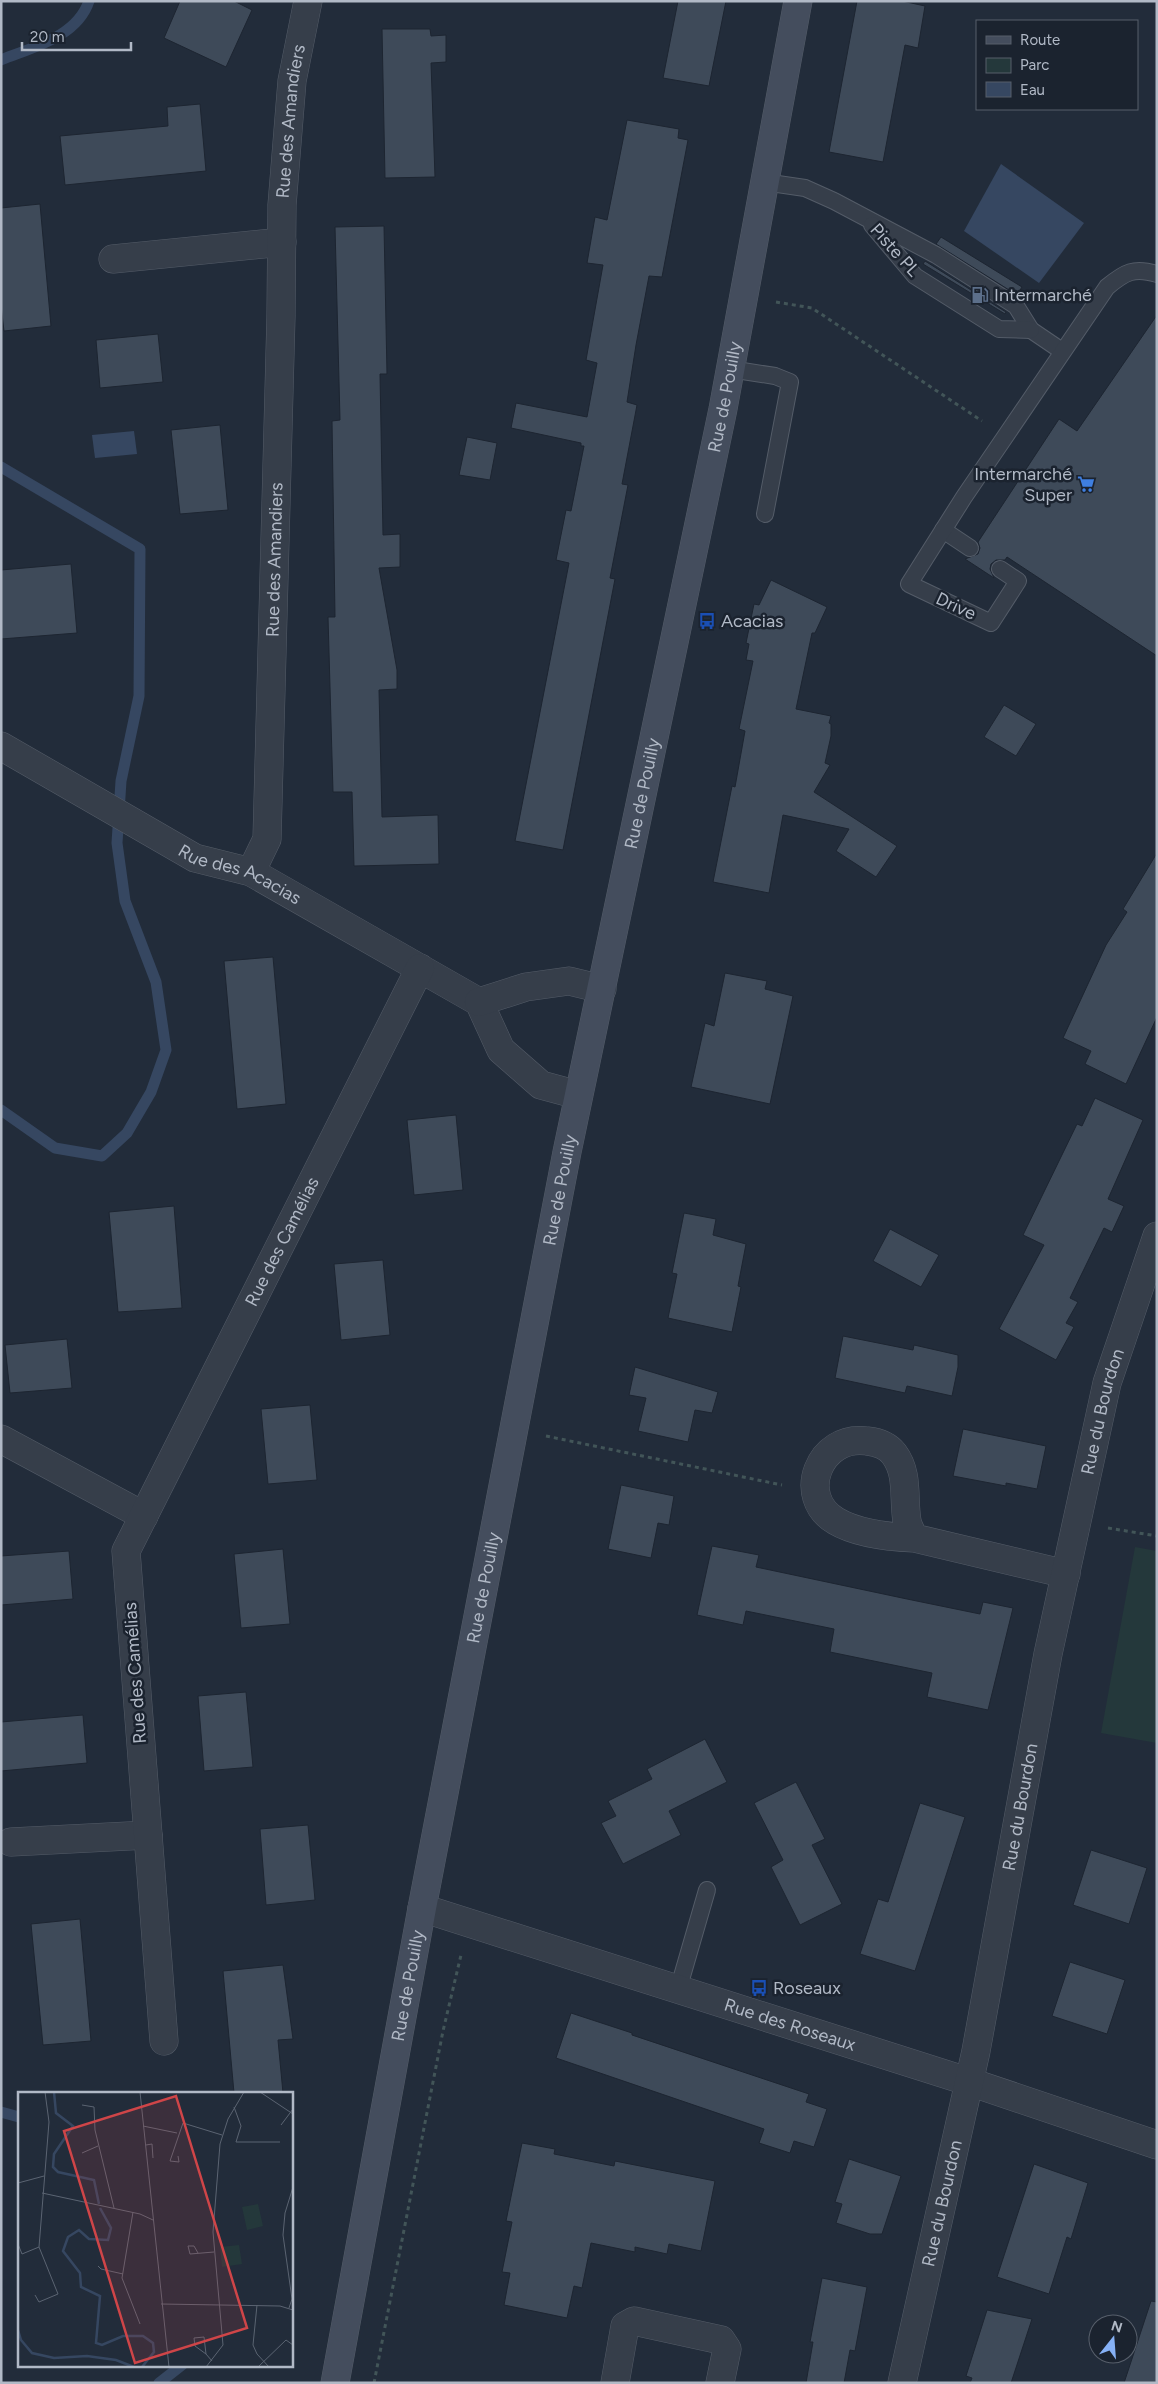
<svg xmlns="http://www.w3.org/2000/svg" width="1158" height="2384" font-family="Figtree,sans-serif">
<rect width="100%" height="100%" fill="#222c3a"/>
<!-- green -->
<polygon fill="#24383b" points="1135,1547 1157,1551 1157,1743 1101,1733"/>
<!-- water -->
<g fill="#364761">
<polygon points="1001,164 1084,223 1039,283 964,231"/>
<polygon points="134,431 137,454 95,458 92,435"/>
</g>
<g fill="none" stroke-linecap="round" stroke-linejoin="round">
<!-- stream -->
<g stroke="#364761" stroke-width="11">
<path d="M 1,60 C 33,47 77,37 89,1"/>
<polyline points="1,467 140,549 139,696 121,781 117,843 125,901 156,982 166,1050 151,1092 127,1133 102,1156 55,1148 1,1110"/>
<polyline points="1,2112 19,2117"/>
<polyline points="159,2383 182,2365"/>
</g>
</g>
<!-- building -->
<g fill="#3e4a59" stroke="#1d2531">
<polygon points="180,1 234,1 252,10 226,67 164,38"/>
<polygon points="678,1 726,1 709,86 663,78"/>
<polygon points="857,1 902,1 925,6 918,48 905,45 883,162 829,152"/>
<polygon points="382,29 430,29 431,36 446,35 446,62 431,63 435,177 385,178"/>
<polygon points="200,104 206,171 65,185 60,136 168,126 167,107"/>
<polygon points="627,120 679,129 678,138 688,140 662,277 649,276 636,345 627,402 637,405 622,484 628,485 610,578 615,579 563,850 515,841 569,563 556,560 566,510 571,511 584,446 581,446 581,443 511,428 516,403 587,417 597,363 586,360 603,265 587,263 595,217 607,220"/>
<polygon points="40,204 51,326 4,331 1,305 1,208"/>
<polygon points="384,226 387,374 380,374 383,535 400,534 400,567 379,568 397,670 397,689 379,690 382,817 438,815 439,864 354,866 352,792 333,792 328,617 335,617 332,421 340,420 335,227"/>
<polygon points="941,237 1022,287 1017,295 936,244"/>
<polygon points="925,261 1006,312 1005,314 923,264"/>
<polygon points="1157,315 1157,656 1007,557 1005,560 996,560 991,564 990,569 994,578 965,559 978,554 980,548 978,542 1059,419 1077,431"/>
<polygon points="158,334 163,382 100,388 96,340"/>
<polygon points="220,425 228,510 180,514 171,430"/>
<polygon points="467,437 497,443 490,480 459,475"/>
<polygon points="71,564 77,633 1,639 1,570"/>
<polygon points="771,580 827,607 815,633 812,633 796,709 831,716 829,723 831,724 831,736 825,763 830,765 814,792 897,846 876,877 836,851 849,829 783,815 769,893 713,882 732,786 735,787 745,731 739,729 753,661 746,660 749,644 746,643 754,604 759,605"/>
<polygon points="1004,705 1036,724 1016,756 984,737"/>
<polygon points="1157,853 1157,1017 1126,1084 1085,1064 1091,1051 1063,1038 1106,945 1127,912 1123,909"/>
<polygon points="273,957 286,1104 237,1109 224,961"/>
<polygon points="725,973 767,981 765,989 793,996 770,1104 691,1087 705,1023 714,1026"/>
<polygon points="1095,1098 1143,1120 1108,1199 1124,1206 1112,1232 1104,1228 1070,1298 1078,1302 1066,1323 1074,1327 1056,1360 999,1329 1044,1245 1023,1235 1077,1124 1082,1126"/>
<polygon points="456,1115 463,1190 414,1195 407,1120"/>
<polygon points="174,1206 182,1308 118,1312 109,1212"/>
<polygon points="684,1213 716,1219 713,1235 746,1244 738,1286 741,1287 732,1332 668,1318 677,1274 672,1273"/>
<polygon points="890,1229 939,1255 921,1287 873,1261"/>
<polygon points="383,1260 390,1335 341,1340 334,1264"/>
<polygon points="843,1336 913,1350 914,1345 958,1355 958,1367 952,1396 907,1386 905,1393 835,1378"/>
<polygon points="67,1339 72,1388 10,1393 5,1345"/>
<polygon points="635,1367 718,1392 712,1413 695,1410 688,1442 638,1431 646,1398 629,1395"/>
<polygon points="310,1405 317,1480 268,1484 261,1409"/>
<polygon points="963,1429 1046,1446 1037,1489 1006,1483 1006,1486 953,1476"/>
<polygon points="621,1485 674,1496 669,1525 658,1523 651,1558 608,1549"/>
<polygon points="712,1546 759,1555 756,1567 907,1599 980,1614 983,1602 1013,1608 988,1710 927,1697 932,1673 830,1652 834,1629 746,1611 743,1625 697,1615"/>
<polygon points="283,1549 290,1624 241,1628 234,1554"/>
<polygon points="69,1551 73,1599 1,1605 1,1556"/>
<polygon points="246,1692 253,1767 204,1771 198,1696"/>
<polygon points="83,1715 87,1763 1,1771 1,1722"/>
<polygon points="705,1739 727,1782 669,1811 681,1835 623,1864 601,1823 616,1816 608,1801 652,1779 647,1769"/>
<polygon points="796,1782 825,1839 812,1845 842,1904 800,1925 771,1867 783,1860 754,1803"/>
<polygon points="920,1803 965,1817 915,1971 860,1954 878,1899 888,1902"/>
<polygon points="308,1825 315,1900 266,1905 260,1829"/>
<polygon points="1091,1850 1147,1868 1129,1924 1073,1905"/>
<polygon points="80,1919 91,2041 43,2045 31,1924"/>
<polygon points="1070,1962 1125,1980 1107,2034 1052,2016"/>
<polygon points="283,1965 293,2039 278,2040 283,2093 234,2093 223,1971"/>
<polygon points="571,2013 632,2033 632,2035 809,2094 806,2102 827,2109 814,2147 794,2141 790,2153 759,2143 764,2129 556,2058"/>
<polygon points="522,2143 555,2149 554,2154 614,2166 615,2161 715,2181 701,2251 669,2244 667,2254 635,2247 635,2252 591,2243 582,2288 574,2286 567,2318 504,2305 510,2273 502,2272 512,2222 506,2221"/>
<polygon points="849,2159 901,2176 882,2234 870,2234 836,2223 842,2204 835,2202"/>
<polygon points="1034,2164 1088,2183 1071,2239 1067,2237 1049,2294 997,2277"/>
<polygon points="822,2278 867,2287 855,2351 850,2350 844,2383 806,2383 813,2342 810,2342"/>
<polygon points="1151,2301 1157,2302 1157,2383 1124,2383"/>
<polygon points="987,2310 1032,2319 1011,2383 970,2383 972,2378 966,2376"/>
</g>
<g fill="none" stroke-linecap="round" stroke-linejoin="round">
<!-- lane casing -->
<g stroke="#545c68" stroke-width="18">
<g id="lane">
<polyline points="764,182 805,188 834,201 936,255 1016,306 1031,330 1062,351"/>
<polyline points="872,225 915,276 999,329 1031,330"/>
<polyline points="730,369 775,376 790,382 765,514"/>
<polyline points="943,530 970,548"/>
<path d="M 1000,569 L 1018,581 L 991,623 L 909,584 L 964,497 L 1107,287 C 1125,272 1134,267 1157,274"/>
<polyline points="678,1990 707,1890"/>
</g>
</g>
<!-- street casing -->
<g stroke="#545c68" stroke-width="29">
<g id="street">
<polyline points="113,259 282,242"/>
<path id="s1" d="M 1,746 L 195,858 L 251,872 L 479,1002 L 501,1050 L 541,1085 L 578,1095"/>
<path id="s2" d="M 251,872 L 267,839 L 281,316 L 282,205 L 292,81 L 308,1"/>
<polyline points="479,1002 526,987 569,981 602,989"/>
<polyline points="1,1439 144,1516"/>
<path d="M 914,1538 C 912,1533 908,1527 907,1521 C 903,1498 909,1474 894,1454 C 888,1446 877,1442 867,1441 C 819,1434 795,1497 836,1521 C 858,1534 889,1537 914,1538 L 1066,1574"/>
<polyline points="11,1842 148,1835"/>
<path id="s3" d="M 422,1908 L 970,2082 L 1157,2145"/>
<path id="s4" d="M 164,2041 L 126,1551 L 420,968"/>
<polyline points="615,2383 625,2326 634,2321 721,2340 727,2349 720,2383"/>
<path id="s5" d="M 902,2383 L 976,2051 L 1048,1654 L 1107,1383 L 1157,1236"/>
</g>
</g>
<!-- secondary casing -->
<g stroke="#545c68" stroke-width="29">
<g id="secondary">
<path id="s6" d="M 335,2383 L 422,1908 L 567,1152 L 723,409 L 798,1"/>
</g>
</g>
<!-- path -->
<g stroke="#425558" stroke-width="3" stroke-dasharray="4 4" stroke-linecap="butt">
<polyline points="776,302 812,308 982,421"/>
<polyline points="546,1436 782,1485"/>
<polyline points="1108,1528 1157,1536"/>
<polyline points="374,2383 443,2031 461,1955"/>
</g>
<!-- lane -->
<use href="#lane" stroke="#363e4a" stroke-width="16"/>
<!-- street -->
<use href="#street" stroke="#363e4a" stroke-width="28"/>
<!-- secondary -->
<use href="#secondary" stroke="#444d5d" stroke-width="28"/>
</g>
<!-- icons -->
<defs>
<g id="fuel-bare" transform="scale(1.35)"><path d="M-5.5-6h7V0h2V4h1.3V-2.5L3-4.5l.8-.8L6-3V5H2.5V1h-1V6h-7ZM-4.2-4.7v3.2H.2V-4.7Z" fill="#5c6f8a" stroke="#1b232f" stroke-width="2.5" paint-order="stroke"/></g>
<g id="supermarket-bare" transform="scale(1.35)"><path d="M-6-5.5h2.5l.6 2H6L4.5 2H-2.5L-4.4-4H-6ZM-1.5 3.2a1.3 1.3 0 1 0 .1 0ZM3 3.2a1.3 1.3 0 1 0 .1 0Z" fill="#3f7fe0" stroke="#1b232f" stroke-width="2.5" paint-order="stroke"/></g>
<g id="bus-bare" transform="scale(1.35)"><path d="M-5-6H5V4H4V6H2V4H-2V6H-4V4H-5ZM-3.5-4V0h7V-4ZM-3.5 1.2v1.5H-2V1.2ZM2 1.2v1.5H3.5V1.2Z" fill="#1a4fb4" stroke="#1b232f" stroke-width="2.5" paint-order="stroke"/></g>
</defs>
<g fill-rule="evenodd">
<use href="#fuel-bare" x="980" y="295"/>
<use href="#supermarket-bare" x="1086" y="484"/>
<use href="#bus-bare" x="707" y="621"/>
<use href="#bus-bare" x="759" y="1988"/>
</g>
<g text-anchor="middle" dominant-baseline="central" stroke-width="5" stroke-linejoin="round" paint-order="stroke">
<!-- street labels -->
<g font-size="18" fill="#b1b9c6" stroke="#1b232f">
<text stroke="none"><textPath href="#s2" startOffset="755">Rue des Amandiers</textPath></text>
<text transform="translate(895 250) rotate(48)">Piste PL</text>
<text stroke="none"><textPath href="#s6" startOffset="2024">Rue de Pouilly</textPath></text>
<text stroke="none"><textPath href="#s2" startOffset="316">Rue des Amandiers</textPath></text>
<text transform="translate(956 606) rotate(25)">Drive</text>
<text stroke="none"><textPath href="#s6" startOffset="1619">Rue de Pouilly</textPath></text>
<text stroke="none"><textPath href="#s1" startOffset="272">Rue des Acacias</textPath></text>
<text stroke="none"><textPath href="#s6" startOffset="1214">Rue de Pouilly</textPath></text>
<text stroke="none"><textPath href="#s4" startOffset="838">Rue des Camélias</textPath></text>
<text stroke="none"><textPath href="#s5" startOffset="992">Rue du Bourdon</textPath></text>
<text stroke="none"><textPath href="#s6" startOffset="809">Rue de Pouilly</textPath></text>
<text transform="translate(135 1673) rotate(-94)">Rue des Camélias</text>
<text stroke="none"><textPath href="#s5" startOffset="588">Rue du Bourdon</textPath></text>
<text stroke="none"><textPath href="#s6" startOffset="404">Rue de Pouilly</textPath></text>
<text stroke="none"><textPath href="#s3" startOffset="386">Rue des Roseaux</textPath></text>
<text stroke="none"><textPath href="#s5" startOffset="184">Rue du Bourdon</textPath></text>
</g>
<!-- poi labels -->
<g font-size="18" fill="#b1b9c6" stroke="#1b232f" text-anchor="start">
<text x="994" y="295">Intermarché</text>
<text x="1072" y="474" text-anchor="end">Intermarché<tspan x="1072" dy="21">Super</tspan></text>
<text x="721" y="621">Acacias</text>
<text x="773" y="1988">Roseaux</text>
</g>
</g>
<!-- overview -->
<g transform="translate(18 2092)">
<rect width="275" height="275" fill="#222c3a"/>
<path d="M 240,112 L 245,134 L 229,138 L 224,115 ZM 221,153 L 224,172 L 204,175 L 202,155 Z" fill="#24383b"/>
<path fill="none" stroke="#364761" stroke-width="2.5" d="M 36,0 L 38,21 L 55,34 L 36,62 L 35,75 L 40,80 L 76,88 L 81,112M 82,116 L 93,136 L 90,148 L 71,147 L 61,138 L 50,145 L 45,159 L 62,181 L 63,195 L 82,204 L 78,251 L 84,253 L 105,244 L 125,244 L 135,251 L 136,260 L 124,275M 0,238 L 3,248 L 14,261 L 36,266 L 69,264 L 98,268 L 116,275"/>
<path fill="none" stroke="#5b6472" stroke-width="1" d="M 122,0 L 151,275M 242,0 L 275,22M 64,13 L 76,15 L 77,38 L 96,116M 216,15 L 223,34 L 218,50 L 262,50M 263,33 L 275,17M 125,34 L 159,41M 128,53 L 134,52 L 135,66M 64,61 L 80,54M 160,64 L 161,70 L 152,69 L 165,31 L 204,43M 0,91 L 26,84M 24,101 L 122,122 L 135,128M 115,120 L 104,186 L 122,232M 0,152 L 4,162 L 21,155M 180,161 L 176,154 L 170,154 L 172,162 L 196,160M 80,174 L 83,177 L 105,182M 17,203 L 21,210 L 40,202 L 21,155 L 31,30 L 27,0M 143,212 L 262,214 L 275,218M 239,213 L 235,253 L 239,262 L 251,275M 271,216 L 274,207 L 265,143 L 267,121 L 275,95M 188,262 L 177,254 L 176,246 L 186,245 L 188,262 L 194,269M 188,275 L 205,253 L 195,140 L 202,52 L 210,27 L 226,0M 240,275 L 268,248 L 275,253"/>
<path fill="#cf4548" fill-opacity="0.15" stroke="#cf4548" stroke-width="2.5" d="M 158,4 L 229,236 L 117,271 L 46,39 Z"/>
<rect width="275" height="275" fill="none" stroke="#b1b9c6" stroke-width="2.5"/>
</g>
<!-- border -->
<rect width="1158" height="2384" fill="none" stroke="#b1b9c6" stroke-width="5"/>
<!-- legend -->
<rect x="976" y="20" width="162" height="90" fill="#1b232f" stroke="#575f6b"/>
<rect x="986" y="36" width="25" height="8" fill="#444d5d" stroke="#575f6b"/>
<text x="1020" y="45" font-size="15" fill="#b1b9c6">Route</text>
<rect x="986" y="58" width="25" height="15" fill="#24383b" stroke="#575f6b"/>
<text x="1020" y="70" font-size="15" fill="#b1b9c6">Parc</text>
<rect x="986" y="82" width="25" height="15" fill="#364761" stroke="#575f6b"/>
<text x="1020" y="95" font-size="15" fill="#b1b9c6">Eau</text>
<!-- north arrow -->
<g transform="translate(1113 2339) rotate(17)"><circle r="24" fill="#1b232f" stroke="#575f6b"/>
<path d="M0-4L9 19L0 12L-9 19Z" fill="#86b1f6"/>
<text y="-8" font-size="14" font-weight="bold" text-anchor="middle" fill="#b1b9c6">N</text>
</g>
<!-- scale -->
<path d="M22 42v8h109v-8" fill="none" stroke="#b1b9c6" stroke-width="2.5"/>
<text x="30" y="42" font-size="15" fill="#b1b9c6" stroke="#1b232f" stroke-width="4" paint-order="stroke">20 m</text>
</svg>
